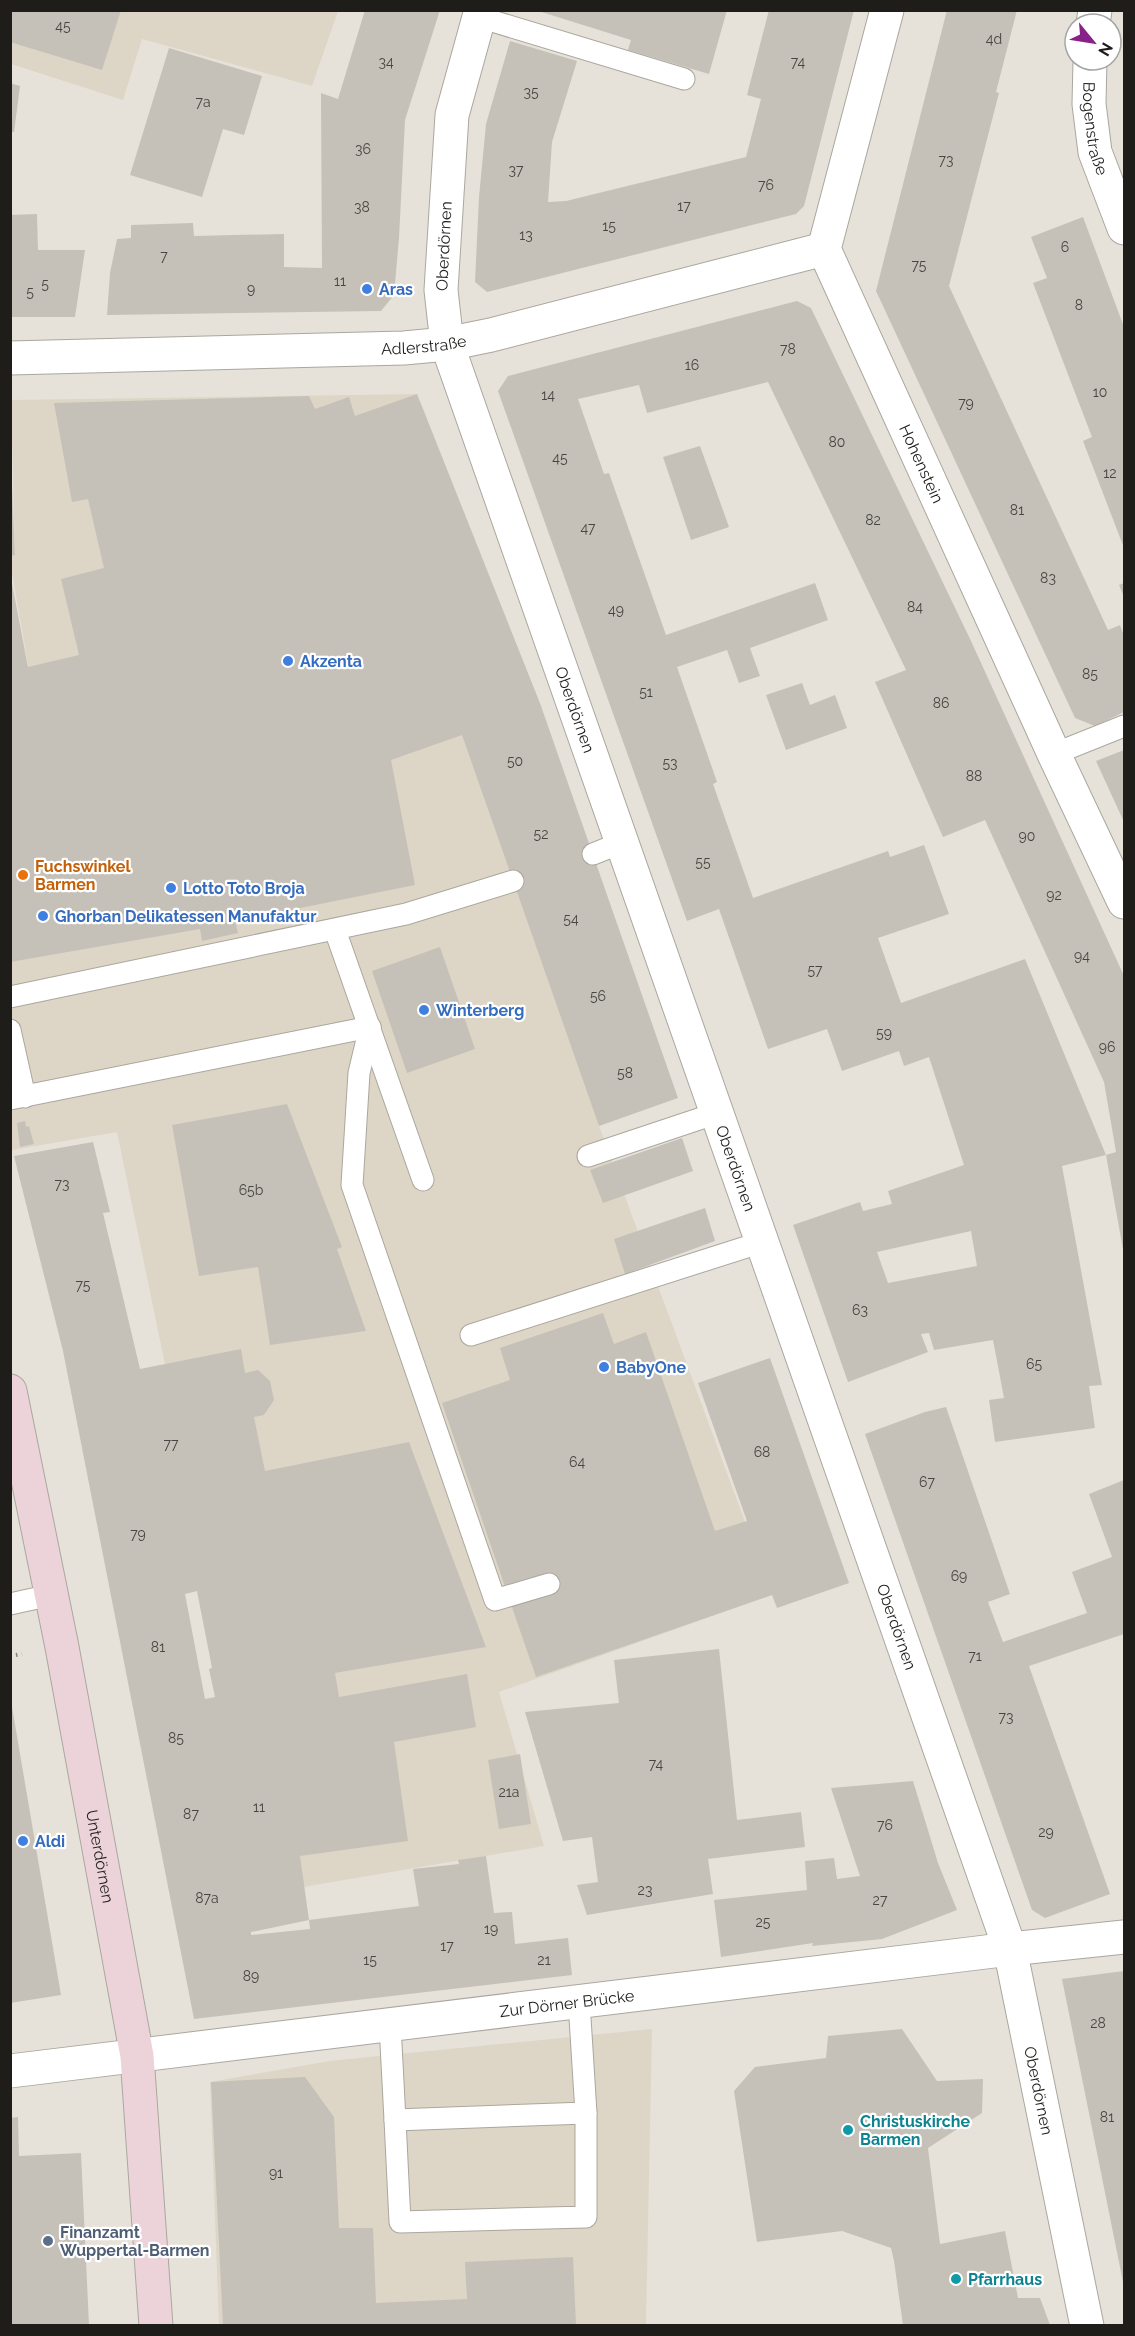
<svg xmlns="http://www.w3.org/2000/svg" width="1135" height="2336" font-family="Raleway,sans-serif">
<rect width="100%" height="100%" fill="#e6e2d9"/>
<!-- built -->
<g fill="#ddd6c6">
<polygon points="11,11 338,11 312,86 142,39 123,100 11,64"/>
<polygon points="417,394 541,706 599,1126 772,1595 499,1692 544,1846 274,1892 117,1132 12,1150 11,1146 11,750 42,744 11,567 10,556 15,554 11,400"/>
<polygon points="652,2029 646,2325 219,2325 210,2082 330,2061"/>
</g>
<!-- building -->
<g fill="#c5c1b8" fill-rule="evenodd">
<polygon points="10,10 121,10 102,70 10,42"/>
<polygon points="365,10 440,10 405,120 399,238 394,295 381,311 107,315 110,273 117,239 131,238 131,225 193,223 194,236 284,234 284,267 322,268 321,93 338,99"/>
<polygon points="535,10 727,10 709,74 628,50 631,40"/>
<polygon points="769,10 854,10 804,206 796,214 487,292 475,282 479,197 486,124 510,41 577,61 552,142 548,202 566,201 746,157 761,99 747,95"/>
<polygon points="947,10 1017,10 996,92 999,93 949,286 1108,630 1120,625 1124,636 1124,712 1095,726 1075,718 876,291"/>
<polygon points="169,48 262,76 244,135 223,129 202,197 130,175"/>
<polygon points="10,83 20,86 14,132 10,132"/>
<polygon points="37,214 38,250 85,250 75,317 10,317 10,215"/>
<polygon points="1083,217 1124,327 1124,548 1083,441 1092,437 1033,283 1047,278 1031,237"/>
<path d="M 797,301 L 811,308 L 971,641 L 1124,976 L 1124,1255 L 1106,1155 L 1116,1152 L 1104,1082 L 985,820 L 943,837 L 875,682 L 906,670 L 768,382 L 647,413 L 639,385 L 578,399 L 604,474 L 609,473 L 666,635 L 815,583 L 828,620 L 750,648 L 760,676 L 739,683 L 727,650 L 677,667 L 717,782 L 713,784 L 753,898 L 888,851 L 890,857 L 924,845 L 949,914 L 878,938 L 901,1003 L 1025,959 L 1106,1155 L 1062,1166 L 1102,1385 L 1089,1386 L 1095,1428 L 995,1442 L 989,1400 L 1004,1398 L 993,1340 L 934,1350 L 929,1333 L 921,1334 L 928,1352 L 848,1382 L 793,1225 L 860,1202 L 863,1211 L 892,1204 L 888,1191 L 964,1165 L 929,1057 L 904,1066 L 899,1051 L 842,1071 L 827,1029 L 768,1049 L 719,909 L 687,921 L 498,391 L 508,376 ZM 971,1231 L 977,1266 L 888,1283 L 877,1252 Z"/>
<polygon points="417,394 541,706 678,1098 599,1126 462,735 391,760 415,885 235,921 238,933 202,941 200,929 10,962 10,573 28,667 79,655 61,579 104,568 88,499 72,502 54,403 309,396 315,409 349,397 355,416"/>
<polygon points="700,446 729,527 691,540 663,457"/>
<polygon points="10,484 12,484 15,555 10,556"/>
<polygon points="1124,583 1124,597 1119,585"/>
<polygon points="802,683 810,705 835,695 847,728 786,750 766,695"/>
<polygon points="1124,750 1124,822 1096,761"/>
<polygon points="440,947 475,1049 407,1073 372,971"/>
<polygon points="287,1104 342,1247 337,1249 366,1331 270,1345 258,1267 199,1276 172,1125"/>
<polygon points="25,1121 26,1127 29,1126 34,1144 20,1147 17,1123"/>
<polygon points="682,1138 693,1171 603,1203 590,1170"/>
<path d="M 93,1142 L 110,1212 L 103,1213 L 140,1369 L 241,1349 L 245,1373 L 258,1370 L 270,1381 L 274,1400 L 264,1415 L 254,1417 L 265,1471 L 409,1442 L 486,1647 L 335,1673 L 339,1697 L 467,1674 L 476,1727 L 394,1742 L 408,1841 L 300,1856 L 309,1920 L 251,1932 L 251,1935 L 310,1929 L 309,1920 L 419,1906 L 413,1869 L 459,1864 L 458,1860 L 486,1856 L 494,1913 L 512,1912 L 515,1944 L 568,1938 L 572,1975 L 194,2019 L 63,1351 L 14,1156 ZM 197,1591 L 212,1668 L 209,1669 L 215,1697 L 205,1699 L 185,1594 Z"/>
<polygon points="705,1208 715,1241 625,1274 614,1239"/>
<polygon points="603,1313 614,1344 646,1332 715,1531 747,1521 698,1383 770,1358 849,1583 777,1608 772,1595 536,1677 442,1403 510,1380 500,1348"/>
<polygon points="946,1407 1010,1594 988,1602 1003,1642 1087,1613 1072,1572 1112,1557 1089,1494 1124,1480 1124,1634 1029,1666 1110,1894 1045,1918 1032,1910 865,1434 925,1412"/>
<polygon points="719,1649 737,1820 801,1812 805,1847 708,1859 713,1894 587,1915 577,1885 598,1882 592,1837 563,1841 525,1712 619,1703 614,1660"/>
<polygon points="10,1695 61,1995 10,2003"/>
<polygon points="520,1754 531,1824 499,1829 488,1760"/>
<polygon points="913,1781 938,1863 957,1910 882,1939 812,1946 813,1943 721,1957 714,1900 807,1890 805,1861 834,1858 837,1879 860,1876 831,1788"/>
<polygon points="1124,1971 1124,2282 1123,2282 1062,1979"/>
<polygon points="902,2029 937,2081 983,2079 982,2113 928,2148 940,2244 1005,2231 1018,2298 1040,2298 1050,2325 903,2325 894,2261 891,2248 842,2231 757,2242 734,2091 755,2067 826,2058 828,2036"/>
<polygon points="305,2077 334,2117 339,2228 373,2228 376,2303 467,2299 465,2262 573,2257 576,2325 223,2325 211,2082"/>
<polygon points="18,2117 19,2156 81,2153 89,2325 10,2325 10,2118"/>
</g>
<g fill="none" stroke-linecap="round" stroke-linejoin="round">
<!-- lane casing -->
<g stroke="#aba79e" stroke-width="23">
<g id="lane">
<polyline points="479,17 684,79"/>
<polyline points="1054,754 1124,726"/>
<polyline points="593,854 623,842"/>
<polyline points="335,930 423,1180"/>
<polyline points="10,997 406,914 513,881"/>
<polyline points="370,1027 359,1073 352,1185 495,1600 549,1584"/>
<polyline points="10,1030 25,1097"/>
<polyline points="10,1099 370,1027"/>
<polyline points="588,1156 717,1113"/>
<polyline points="471,1335 762,1242"/>
<polyline points="10,1604 51,1595"/>
<polyline points="390,2025 395,2120 586,2113 579,2002"/>
<polyline points="395,2120 400,2222 586,2217 586,2113"/>
</g>
</g>
<!-- street casing -->
<g stroke="#aba79e" stroke-width="35">
<g id="street">
<path id="s1" d="M 481,10 L 452,115 L 441,290 L 447,344 L 1010,1949 L 1087,2326"/>
<path id="s2" d="M 887,10 L 824,249 L 1054,754 L 1124,902"/>
<polyline points="1093,24 1095,10"/>
<path id="s3" d="M 1090,60 L 1089,104 L 1095,152 L 1124,228"/>
<path id="s4" d="M 10,358 L 404,348 L 447,344 L 491,335 L 824,249"/>
<path id="s5" d="M 10,2071 L 1010,1949 L 1124,1937"/>
</g>
</g>
<!-- secondary casing -->
<g stroke="#aba79e" stroke-width="35">
<g id="secondary">
<path id="s6" d="M 10,1391 L 62,1647 L 137,2056 L 156,2326"/>
</g>
</g>
<!-- path -->
<polyline stroke="#85827c" stroke-width="4" stroke-dasharray="1.5 4.5" stroke-linecap="butt" points="10,1656 22,1654"/>
<!-- lane -->
<use href="#lane" stroke="#fff" stroke-width="21"/>
<!-- street -->
<use href="#street" stroke="#fff" stroke-width="33"/>
<!-- secondary -->
<use href="#secondary" stroke="#ecd3da" stroke-width="33"/>
</g>
<!-- markers -->
<g fill="#3f7fe0" stroke="#fff" stroke-width="2">
<circle cx="367" cy="289" r="6"/>
<circle cx="288" cy="661" r="6"/>
<circle cx="171" cy="888" r="6"/>
<circle cx="43" cy="916" r="6"/>
<circle cx="424" cy="1010" r="6"/>
<circle cx="604" cy="1367" r="6"/>
<circle cx="23" cy="1841" r="6"/>
</g>
<circle fill="#e8710a" stroke="#fff" stroke-width="2" cx="23" cy="875" r="6"/>
<g fill="#0f9aa8" stroke="#fff" stroke-width="2">
<circle cx="848" cy="2130" r="6"/>
<circle cx="956" cy="2279" r="6"/>
</g>
<circle fill="#5c6f8a" stroke="#fff" stroke-width="2" cx="48" cy="2241" r="6"/>
<g text-anchor="middle" dominant-baseline="central" stroke-width="4.5" stroke-linejoin="round" paint-order="stroke">
<!-- number labels -->
<g font-size="14" fill="#484642">
<text x="63" y="26">45</text>
<text x="994" y="39">4d</text>
<text x="386" y="62">34</text>
<text x="798" y="62">74</text>
<text x="531" y="92">35</text>
<text x="203" y="102">7a</text>
<text x="363" y="149">36</text>
<text x="946" y="160">73</text>
<text x="516" y="170">37</text>
<text x="766" y="185">76</text>
<text x="684" y="206">17</text>
<text x="362" y="207">38</text>
<text x="609" y="226">15</text>
<text x="526" y="235">13</text>
<text x="1065" y="247">6</text>
<text x="164" y="256">7</text>
<text x="919" y="265">75</text>
<text x="340" y="281">11</text>
<text x="45" y="284">5</text>
<text x="251" y="289">9</text>
<text x="30" y="292">5</text>
<text x="1079" y="305">8</text>
<text x="788" y="349">78</text>
<text x="692" y="365">16</text>
<text x="1100" y="392">10</text>
<text x="548" y="395">14</text>
<text x="966" y="403">79</text>
<text x="837" y="442">80</text>
<text x="560" y="458">45</text>
<text x="1110" y="473">12</text>
<text x="1017" y="510">81</text>
<text x="873" y="520">82</text>
<text x="588" y="528">47</text>
<text x="1048" y="578">83</text>
<text x="915" y="607">84</text>
<text x="616" y="610">49</text>
<text x="1090" y="674">85</text>
<text x="646" y="692">51</text>
<text x="941" y="703">86</text>
<text x="515" y="761">50</text>
<text x="670" y="763">53</text>
<text x="974" y="776">88</text>
<text x="541" y="834">52</text>
<text x="1027" y="836">90</text>
<text x="703" y="862">55</text>
<text x="1054" y="895">92</text>
<text x="571" y="919">54</text>
<text x="1082" y="956">94</text>
<text x="815" y="970">57</text>
<text x="598" y="996">56</text>
<text x="884" y="1033">59</text>
<text x="1107" y="1047">96</text>
<text x="625" y="1073">58</text>
<text x="62" y="1184">73</text>
<text x="251" y="1190">65b</text>
<text x="83" y="1285">75</text>
<text x="860" y="1310">63</text>
<text x="1034" y="1364">65</text>
<text x="171" y="1444">77</text>
<text x="762" y="1452">68</text>
<text x="577" y="1462">64</text>
<text x="927" y="1482">67</text>
<text x="138" y="1534">79</text>
<text x="959" y="1576">69</text>
<text x="158" y="1647">81</text>
<text x="975" y="1656">71</text>
<text x="1006" y="1717">73</text>
<text x="176" y="1738">85</text>
<text x="656" y="1764">74</text>
<text x="509" y="1792">21a</text>
<text x="259" y="1807">11</text>
<text x="191" y="1814">87</text>
<text x="885" y="1825">76</text>
<text x="1046" y="1832">29</text>
<text x="645" y="1890">23</text>
<text x="207" y="1898">87a</text>
<text x="880" y="1900">27</text>
<text x="763" y="1922">25</text>
<text x="491" y="1929">19</text>
<text x="447" y="1946">17</text>
<text x="370" y="1960">15</text>
<text x="544" y="1960">21</text>
<text x="251" y="1976">89</text>
<text x="1098" y="2023">28</text>
<text x="1107" y="2117">81</text>
<text x="276" y="2173">91</text>
</g>
<!-- street labels -->
<g font-size="16" fill="#1f1d1a" stroke="#fff">
<text stroke="none"><textPath href="#s3" startOffset="69">Bogenstraße</textPath></text>
<text transform="translate(444 246) rotate(-87)">Oberdörnen</text>
<text stroke="none"><textPath href="#s4" startOffset="414">Adlerstraße</textPath></text>
<text stroke="none"><textPath href="#s2" startOffset="483">Hohenstein</textPath></text>
<text stroke="none"><textPath href="#s1" startOffset="726">Oberdörnen</textPath></text>
<text stroke="none"><textPath href="#s1" startOffset="1212">Oberdörnen</textPath></text>
<text stroke="none"><textPath href="#s1" startOffset="1698">Oberdörnen</textPath></text>
<text stroke="none"><textPath href="#s6" startOffset="474">Unterdörnen</textPath></text>
<text stroke="none"><textPath href="#s5" startOffset="561">Zur Dörner Brücke</textPath></text>
<text stroke="none"><textPath href="#s1" startOffset="2184">Oberdörnen</textPath></text>
</g>
<!-- shop labels -->
<g font-size="16" font-weight="bold" fill="#366cbe" stroke="#fff" text-anchor="start">
<text x="379" y="289">Aras</text>
<text x="300" y="661">Akzenta</text>
<text x="183" y="888">Lotto Toto Broja</text>
<text x="55" y="916">Ghorban Delikatessen Manufaktur</text>
<text x="436" y="1010">Winterberg</text>
<text x="616" y="1367">BabyOne</text>
<text x="35" y="1841">Aldi</text>
</g>
<!-- food labels -->
<g font-size="16" font-weight="bold" fill="#c56008" stroke="#fff" text-anchor="start">
<text x="35" y="866">Fuchswinkel<tspan x="35" dy="18">Barmen</tspan></text>
</g>
<!-- culture labels -->
<g font-size="16" font-weight="bold" fill="#0d838f" stroke="#fff" text-anchor="start">
<text x="860" y="2121">Christuskirche<tspan x="860" dy="18">Barmen</tspan></text>
<text x="968" y="2279">Pfarrhaus</text>
</g>
<!-- service labels -->
<g font-size="16" font-weight="bold" fill="#4e5e75" stroke="#fff" text-anchor="start">
<text x="60" y="2232">Finanzamt<tspan x="60" dy="18">Wuppertal-Barmen</tspan></text>
</g>
</g>
<!-- border -->
<rect width="1135" height="2336" fill="none" stroke="#1f1d1a" stroke-width="24"/>
<!-- north arrow -->
<g transform="translate(1093 42) rotate(120)"><circle r="28" fill="#ffffff" stroke="#a5a5a3" stroke-width="1.5"/>
<path d="M0-4.5L10 22L0 15L-10 22Z" fill="#882188"/>
<text y="-9" font-size="16" font-weight="bold" text-anchor="middle" fill="#1f1d1a">N</text>
</g>
</svg>
